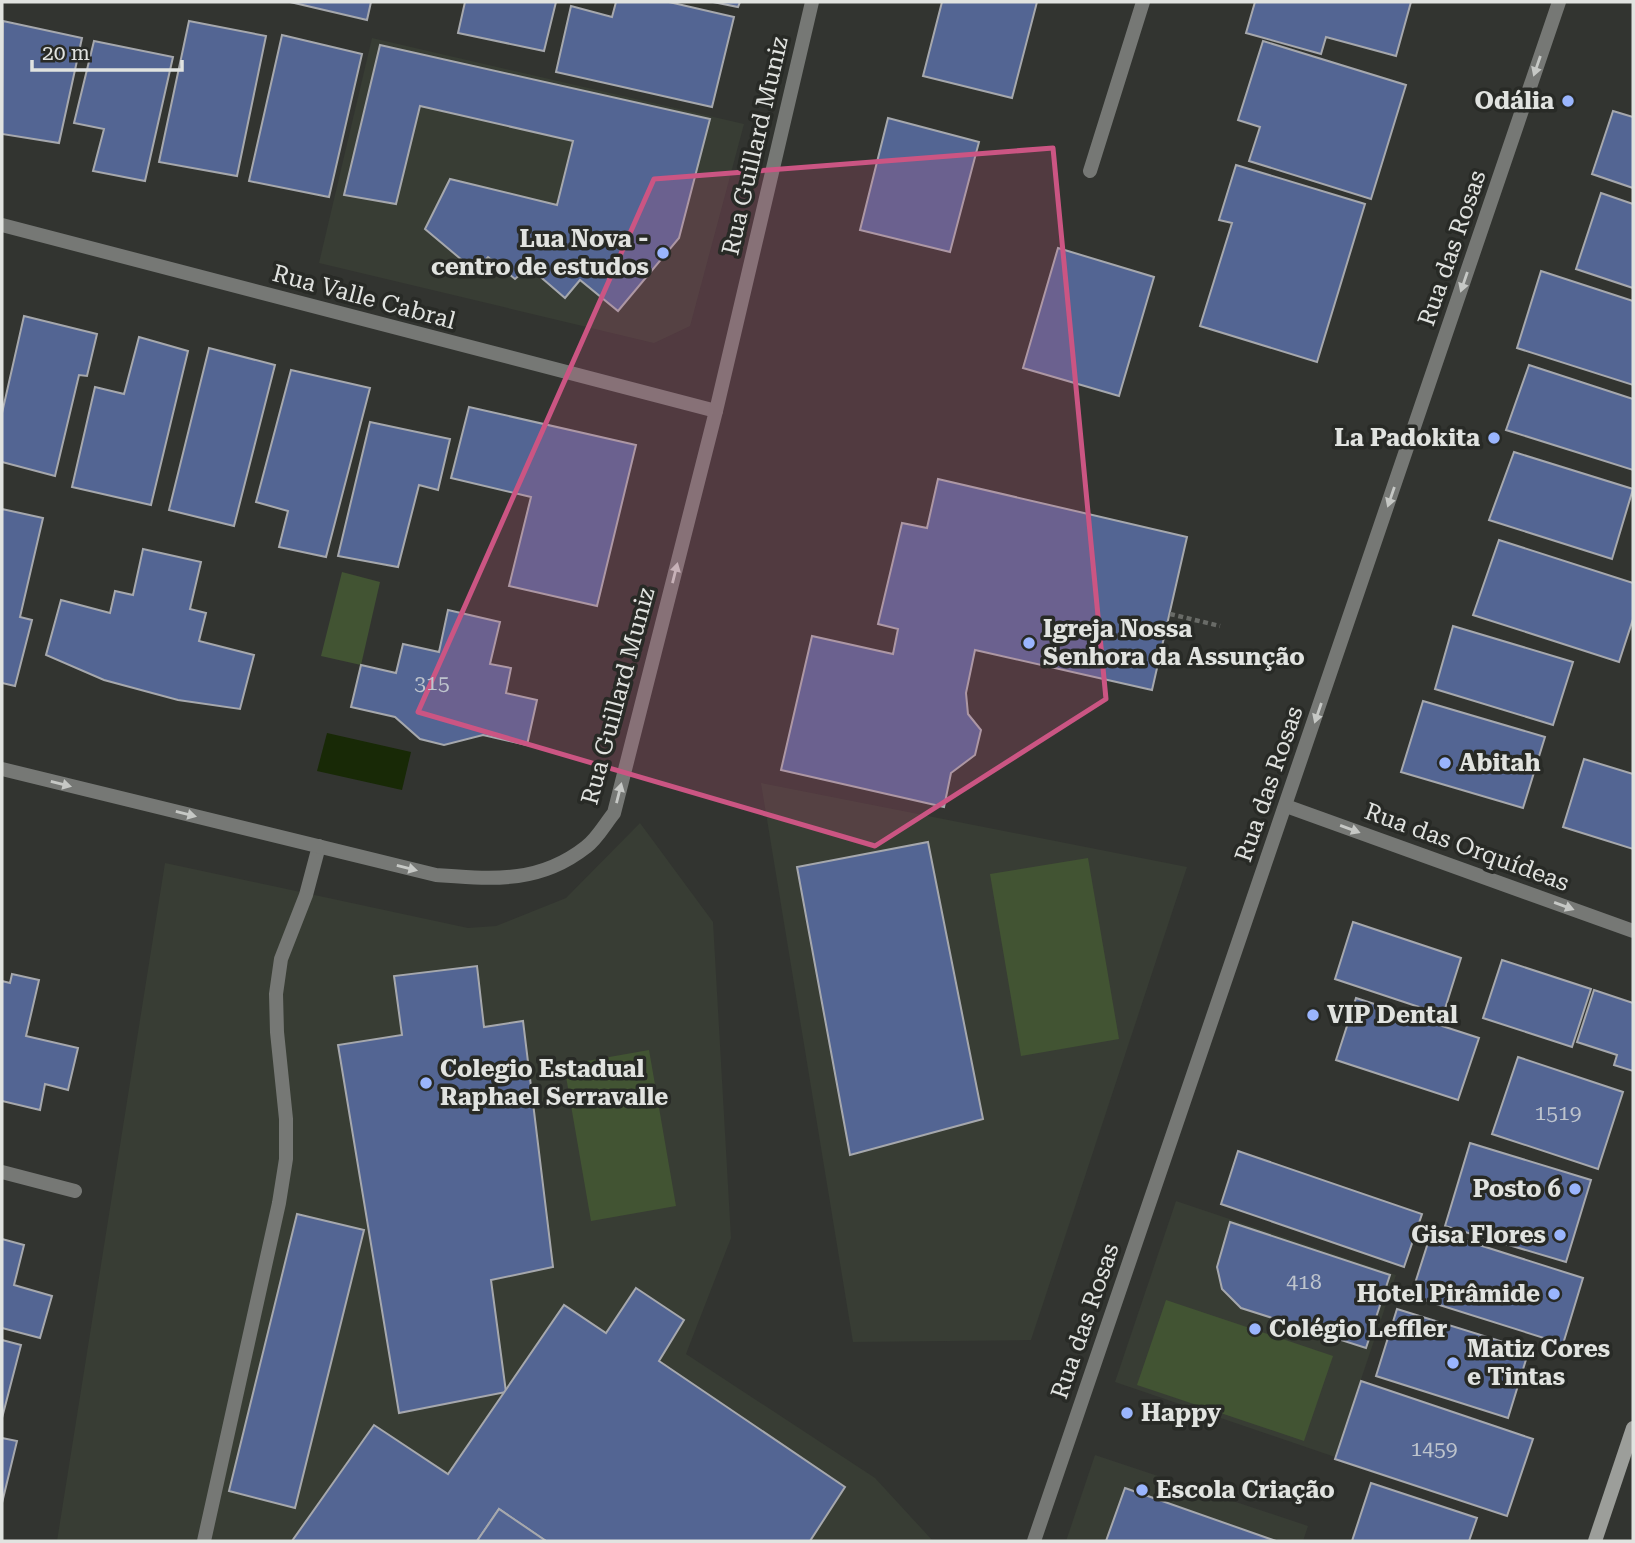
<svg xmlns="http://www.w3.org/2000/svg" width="1635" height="1543" font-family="'Roboto Serif',serif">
<rect width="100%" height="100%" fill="#323430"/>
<!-- built -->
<g fill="#383d34">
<polygon points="372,38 744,124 690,326 654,343 319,263"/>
<polygon points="761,783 1187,867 1031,1340 853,1342"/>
<polygon points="640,823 713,922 731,1238 686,1354 875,1478 933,1541 57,1541 165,863 468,928 496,926 566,898"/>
<polygon points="1176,1201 1396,1275 1335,1457 1115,1382"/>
<polygon points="1095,1455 1308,1526 1303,1541 1066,1541"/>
</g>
<!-- green -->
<g fill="#425433">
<polygon points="342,572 380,582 361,665 321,656"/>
<polygon points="1088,858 1119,1039 1021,1056 990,874"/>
<polygon points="649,1050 676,1206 591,1221 564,1065"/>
<polygon points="1166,1300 1333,1356 1304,1441 1137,1385"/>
</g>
<!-- water -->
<polygon fill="#182906" points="327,733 411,752 402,790 317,771"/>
<!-- building -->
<g fill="#536593" stroke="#a6a8ad" stroke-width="2">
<polygon points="290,2 371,2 367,20"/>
<polygon points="465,2 556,2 544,51 458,33"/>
<polygon points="616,2 669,2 734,17 712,107 556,72 571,6 612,17"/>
<polygon points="713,2 740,2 738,7"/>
<polygon points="942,2 1037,2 1012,98 923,76"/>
<polygon points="1255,2 1411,2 1396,56 1326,37 1321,54 1246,33"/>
<polygon points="3,21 82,38 59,143 2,134"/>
<polygon points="189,21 266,36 237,176 159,162"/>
<polygon points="282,35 362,54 329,197 249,181"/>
<polygon points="94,41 173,57 145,181 93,171 104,129 74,123"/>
<polygon points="1263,41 1406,85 1371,199 1249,161 1260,127 1238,120"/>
<polygon points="380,45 710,119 679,238 618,311 580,280 565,298 529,267 515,279 488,257 475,271 425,229 450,179 557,205 573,141 420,106 396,204 344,195"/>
<polygon points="1613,111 1633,117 1633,188 1592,174"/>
<polygon points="888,118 979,142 950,252 860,230"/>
<polygon points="1236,165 1365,204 1317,362 1200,326 1232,223 1219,220"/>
<polygon points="1601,193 1633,204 1633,288 1576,269"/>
<polygon points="1058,248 1154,277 1119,396 1023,368"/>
<polygon points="1541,271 1633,301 1633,385 1517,348"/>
<polygon points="24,316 97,334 87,376 79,375 55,476 2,462 2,413"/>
<polygon points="139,337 188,351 151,505 72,487 95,387 124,394"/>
<polygon points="209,348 275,365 234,526 169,510"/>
<polygon points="1529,365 1633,399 1633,470 1506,430"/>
<polygon points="291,370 370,388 326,557 279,547 288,511 256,502"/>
<polygon points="469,407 636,445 597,606 509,586 531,497 451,478"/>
<polygon points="370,422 450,439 438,490 419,485 398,567 338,556"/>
<polygon points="1514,452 1633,489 1612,559 1489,520"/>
<polygon points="938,479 1187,537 1152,690 975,650 966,693 968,714 981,730 975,755 951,773 944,807 781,770 812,636 893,654 898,629 878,624 902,523 927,528"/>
<polygon points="2,509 43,518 20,617 32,620 15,686 2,683"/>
<polygon points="1499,540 1633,583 1633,619 1619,662 1473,615"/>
<polygon points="143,549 201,562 190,609 206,613 199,641 254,655 240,709 178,700 104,680 46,655 61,600 110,613 115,591 133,595"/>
<polygon points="448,610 500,622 490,664 511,668 506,693 537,700 527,745 483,735 444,745 420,739 395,717 351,707 361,665 396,673 403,644 439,652"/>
<polygon points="1453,626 1573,662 1553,725 1435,689"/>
<polygon points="1423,701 1545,737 1523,808 1401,772"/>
<polygon points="1584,759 1633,774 1633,849 1563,827"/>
<polygon points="928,842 983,1119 850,1155 797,867"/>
<polygon points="1353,922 1461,958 1443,1015 1335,979"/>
<polygon points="1502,960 1591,989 1572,1047 1483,1018"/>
<polygon points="477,966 484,1027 523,1021 553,1267 491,1280 506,1392 399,1413 338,1045 402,1035 394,976"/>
<polygon points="12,974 39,980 26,1036 78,1048 68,1090 45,1084 40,1110 2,1101 2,981 10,983"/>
<polygon points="1594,990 1633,1003 1633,1071 1614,1065 1617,1055 1577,1042"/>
<polygon points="1356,998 1479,1038 1458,1100 1336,1060"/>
<polygon points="1518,1057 1623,1092 1598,1169 1492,1134"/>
<polygon points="1470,1143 1591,1180 1566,1262 1445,1226"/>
<polygon points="1238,1151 1422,1214 1404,1267 1221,1204"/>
<polygon points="297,1214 364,1230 295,1508 229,1491"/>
<polygon points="1230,1222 1390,1275 1366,1348 1241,1308 1222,1289 1217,1267"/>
<polygon points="1432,1230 1583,1278 1563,1344 1411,1296"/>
<polygon points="2,1239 24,1245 14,1285 52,1296 40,1338 2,1328"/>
<polygon points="636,1288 684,1320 659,1361 845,1487 810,1541 546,1541 499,1509 477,1541 292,1541 374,1425 448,1474 564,1305 606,1333"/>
<polygon points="1397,1309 1529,1350 1508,1418 1376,1376"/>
<polygon points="2,1340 21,1345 2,1418"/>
<polygon points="1361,1381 1533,1439 1507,1516 1335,1459"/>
<polygon points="2,1438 17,1441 2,1503"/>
<polygon points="1371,1483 1477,1518 1469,1541 1352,1541"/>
<polygon points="1125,1488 1276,1541 1106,1541"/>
<polygon points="499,1509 546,1541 477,1541"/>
</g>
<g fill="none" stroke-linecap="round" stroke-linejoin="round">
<!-- path -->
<polyline stroke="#696b67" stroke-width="4.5" stroke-dasharray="5 3.5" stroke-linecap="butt" points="1170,614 1220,626"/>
<!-- lane -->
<polyline stroke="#767875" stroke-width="14" points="204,1541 279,1203 286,1159 286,1119 277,1032 276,994 281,959 306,895 319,846"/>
<!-- street -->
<g stroke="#767875" stroke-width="14">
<polyline points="1090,171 1143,2"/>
<polyline points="2,225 716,411"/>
<path d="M 2,769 L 436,875 C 493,879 539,884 586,847 C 597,839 605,824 614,813 L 716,411 L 812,2"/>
<polyline points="1286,806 1633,931"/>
<polyline points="2,1172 75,1191"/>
<polyline points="1034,1541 1559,2"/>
</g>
<!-- secondary -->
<polyline stroke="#9c9e9a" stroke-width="14" points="1595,1541 1633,1428"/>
</g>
<!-- one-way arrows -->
<defs><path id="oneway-solid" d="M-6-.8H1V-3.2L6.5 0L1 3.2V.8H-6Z" transform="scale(1.75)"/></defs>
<g fill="#c6c8c5">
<use href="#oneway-solid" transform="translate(1537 66) rotate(109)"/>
<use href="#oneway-solid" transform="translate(1464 282) rotate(109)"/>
<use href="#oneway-solid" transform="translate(1391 497) rotate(109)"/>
<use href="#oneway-solid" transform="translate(675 573) rotate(-76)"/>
<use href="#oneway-solid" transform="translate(1318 713) rotate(109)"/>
<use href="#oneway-solid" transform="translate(61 784) rotate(14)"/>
<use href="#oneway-solid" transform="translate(619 793) rotate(-76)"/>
<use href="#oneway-solid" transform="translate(186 814) rotate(14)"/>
<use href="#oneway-solid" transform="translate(1350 829) rotate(20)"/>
<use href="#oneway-solid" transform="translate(407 868) rotate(14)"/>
<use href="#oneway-solid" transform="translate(1564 906) rotate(20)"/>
</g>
<!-- marked area -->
<path fill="#cb5583" fill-opacity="0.2" stroke="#cb5583" stroke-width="5" stroke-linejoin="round" d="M 1053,148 L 1106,699 L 875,846 L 418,712 L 654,179 Z"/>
<!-- markers -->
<g fill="#9ab5fd" stroke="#282a26" stroke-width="2.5">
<circle cx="1568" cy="101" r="7"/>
<circle cx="663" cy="253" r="7"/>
<circle cx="1494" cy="438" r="7"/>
<circle cx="1029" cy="643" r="7"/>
<circle cx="1445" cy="763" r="7"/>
<circle cx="1313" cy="1015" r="7"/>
<circle cx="426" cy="1083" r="7"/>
<circle cx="1575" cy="1189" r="7"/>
<circle cx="1560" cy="1235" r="7"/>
<circle cx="1554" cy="1294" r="7"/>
<circle cx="1255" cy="1329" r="7"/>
<circle cx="1453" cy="1363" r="7"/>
<circle cx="1127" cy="1413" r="7"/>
<circle cx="1142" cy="1490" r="7"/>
</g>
<g text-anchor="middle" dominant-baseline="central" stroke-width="7" stroke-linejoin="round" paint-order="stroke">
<!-- number labels -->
<g font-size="21" fill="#bec4cd">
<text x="432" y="683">315</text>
<text x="1558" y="1113">1519</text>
<text x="1304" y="1282">418</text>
<text x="1434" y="1449">1459</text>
</g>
<!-- poi labels -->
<g font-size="24" font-weight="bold" fill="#e1e3e0" stroke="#282a26" text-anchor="start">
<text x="1554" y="101" text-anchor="end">Odália</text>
<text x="649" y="239" text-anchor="end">Lua Nova -<tspan x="649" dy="28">centro de estudos</tspan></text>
<text x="1480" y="438" text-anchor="end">La Padokita</text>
<text x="1043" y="629">Igreja Nossa<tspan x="1043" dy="28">Senhora da Assunção</tspan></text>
<text x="1459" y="763">Abitah</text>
<text x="1327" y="1015">VIP Dental</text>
<text x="440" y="1069">Colegio Estadual<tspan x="440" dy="28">Raphael Serravalle</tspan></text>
<text x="1561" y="1189" text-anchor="end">Posto 6</text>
<text x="1546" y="1235" text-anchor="end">Gisa Flores</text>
<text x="1540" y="1294" text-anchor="end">Hotel Pirâmide</text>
<text x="1269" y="1329">Colégio Leffler</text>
<text x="1467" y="1349">Matiz Cores<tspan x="1467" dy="28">e Tintas</tspan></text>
<text x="1141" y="1413">Happy</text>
<text x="1156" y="1490">Escola Criação</text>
</g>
<!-- street labels -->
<g font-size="24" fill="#e1e3e0" stroke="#282a26">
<text transform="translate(755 146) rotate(-77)">Rua Guillard Muniz</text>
<text transform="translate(1452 248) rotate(-71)">Rua das Rosas</text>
<text transform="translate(364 297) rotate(15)">Rua Valle Cabral</text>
<text transform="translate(618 696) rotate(-75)">Rua Guillard Muniz</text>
<text transform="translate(1269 784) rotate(-71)">Rua das Rosas</text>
<text transform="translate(1467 847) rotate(20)">Rua das Orquídeas</text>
<text transform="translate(1085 1321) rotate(-71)">Rua das Rosas</text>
</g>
</g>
<!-- border -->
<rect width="1635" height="1543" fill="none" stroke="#e1e3e0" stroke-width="7"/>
<!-- scale -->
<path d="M32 60v10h150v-10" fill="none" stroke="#e1e3e0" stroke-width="3.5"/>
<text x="42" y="60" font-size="21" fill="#e1e3e0" stroke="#282a26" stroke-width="5" paint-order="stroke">20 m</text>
</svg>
